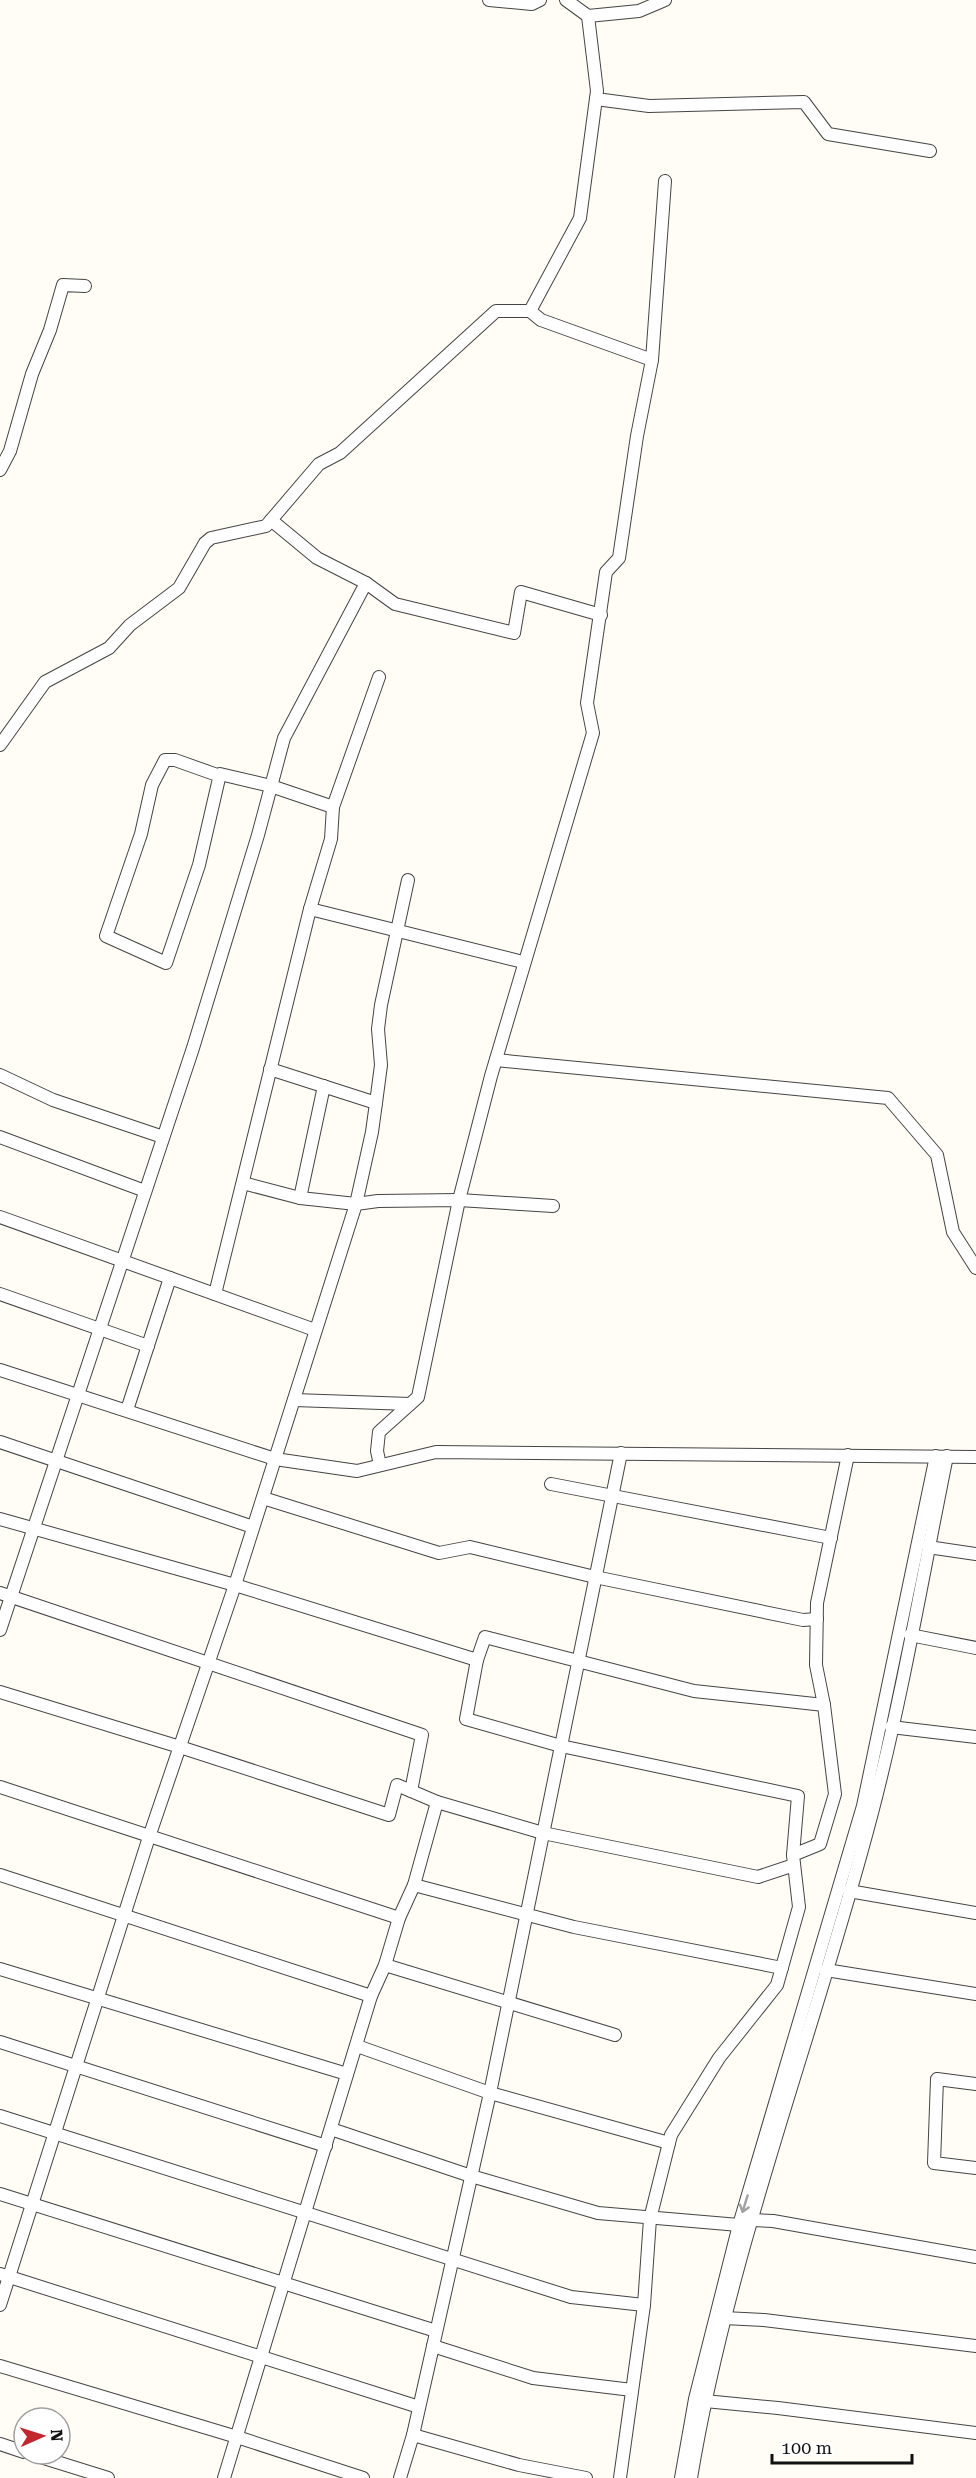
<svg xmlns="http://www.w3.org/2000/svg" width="976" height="2478" font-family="'Roboto Serif',serif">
<rect width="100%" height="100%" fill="#fffdf5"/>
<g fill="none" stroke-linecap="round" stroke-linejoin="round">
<!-- minor casing -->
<g stroke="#444" stroke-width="14">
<g id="minor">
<polyline points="489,0 532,4 540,0"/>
<polyline points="566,0 588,16 639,11 665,0"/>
<polyline points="596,99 649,106 804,102 828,134 930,151"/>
<polyline points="530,311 541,320 652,360"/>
<polyline points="0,470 10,451 32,374 50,330 63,285 85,286"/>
<polyline points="271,520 317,558 366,583 395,604 514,633 521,592 601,615"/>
<polyline points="0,745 45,682 109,648 130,625 179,588 205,543 211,538 266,526 319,464 340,453 496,311 530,311 580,218 597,91 588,16"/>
<polyline points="220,776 175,760 165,760 152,785 141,834 106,936 166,963 199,865 220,774 271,786 333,807"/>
<polyline points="310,909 523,962"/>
<polyline points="496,1060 888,1098 937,1155 953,1232 976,1268"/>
<polyline points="270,1069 376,1103"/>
<polyline points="0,1075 53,1100 163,1137"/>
<polyline points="0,1137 145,1191"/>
<polyline points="243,1183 300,1198 356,1204 378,1201 459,1200 553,1206"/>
<polyline points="300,1198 324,1086"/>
<polyline points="0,1217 315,1330"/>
<polyline points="0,1294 148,1346"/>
<polyline points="215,1294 310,909 331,839 333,807 379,677"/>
<polyline points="0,1370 275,1459 357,1471 436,1452 976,1457"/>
<polyline points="294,1400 410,1404"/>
<polyline points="127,1410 170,1278"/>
<polyline points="0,1442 253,1527"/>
<polyline points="380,1465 377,1451 379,1432 418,1397 459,1200 491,1076 593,733 587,703 606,572 619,558 637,436 652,360 665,181"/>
<polyline points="551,1484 831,1538"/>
<polyline points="263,1498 439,1553 470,1547 595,1577 803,1620 817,1619"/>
<polyline points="0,1519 235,1585 477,1660 485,1637 694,1691 824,1705"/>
<polyline points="928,1547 976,1554"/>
<polyline points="0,1593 422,1735 411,1791"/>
<polyline points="0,1630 193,1048 258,835 284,738 366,583"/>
<polyline points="910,1635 976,1648"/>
<polyline points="477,1660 466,1719 561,1746 798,1796 793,1855"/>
<polyline points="0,1692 180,1747 389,1815 397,1785 437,1802 543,1833 758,1877 794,1865"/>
<polyline points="891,1727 976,1737"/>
<polyline points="0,1787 399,1918"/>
<polyline points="0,1875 371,1996"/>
<polyline points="414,1885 574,1927 782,1968"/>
<polyline points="849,1891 976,1913"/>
<polyline points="385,1965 615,2035"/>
<polyline points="0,1969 347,2074"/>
<polyline points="826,1970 976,1994"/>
<polyline points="0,2042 326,2146"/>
<polyline points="357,2046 490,2093 669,2143"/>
<polyline points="976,2084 937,2079 934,2163 976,2168"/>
<polyline points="0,2116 571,2297 644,2305"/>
<polyline points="331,2129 471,2176 598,2213 739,2225"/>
<polyline points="0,2194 436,2331"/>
<polyline points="751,2220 773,2221 976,2257"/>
<polyline points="0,2274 419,2407"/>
<polyline points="0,2305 149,1837 235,1585 356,1204 372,1132 376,1103 381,1065 378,1029 381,1005 408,880"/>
<polyline points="724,2318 764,2320 976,2346"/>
<polyline points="433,2346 533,2378 632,2390"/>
<polyline points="0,2366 237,2437 363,2478"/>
<polyline points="705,2401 778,2408 976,2433"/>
<polyline points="413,2435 519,2465 586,2478"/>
<polyline points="0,2444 24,2452"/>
<polyline points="31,2454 108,2478"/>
<polyline points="224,2478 371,1996 385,1965 399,1918 414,1885 437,1802"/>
<polyline points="400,2478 413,2435 490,2093 621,1453"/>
<polyline points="620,2478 644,2305 650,2219 671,2135 719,2058 777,1985 799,1907 793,1855 820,1844 835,1794 824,1705 816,1665 817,1603 848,1455"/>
<polyline points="681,2478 695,2399 739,2225 863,1806 936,1456"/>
<path d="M 691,2478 C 729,2249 815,2033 873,1809 C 903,1693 923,1574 947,1456"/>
</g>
</g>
<!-- minor -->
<use href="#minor" stroke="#fff" stroke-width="12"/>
</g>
<!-- one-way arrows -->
<defs><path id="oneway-shaft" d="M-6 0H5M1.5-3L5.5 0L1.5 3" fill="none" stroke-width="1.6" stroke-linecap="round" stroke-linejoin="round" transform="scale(1.5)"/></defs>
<use stroke="#a0a0a0" href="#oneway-shaft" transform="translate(745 2204) rotate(107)"/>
<!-- north arrow -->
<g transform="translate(42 2436) rotate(87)"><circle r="28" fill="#ffffff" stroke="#a0a0a0" stroke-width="1.5"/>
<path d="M0-4.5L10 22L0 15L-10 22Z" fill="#c4262e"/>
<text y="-9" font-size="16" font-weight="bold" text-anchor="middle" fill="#111111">N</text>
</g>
<!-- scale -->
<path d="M772 2454v9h140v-9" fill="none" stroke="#111111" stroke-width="3"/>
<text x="781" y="2454" font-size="18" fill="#111111" stroke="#ffffff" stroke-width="4.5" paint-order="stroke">100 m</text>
</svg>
